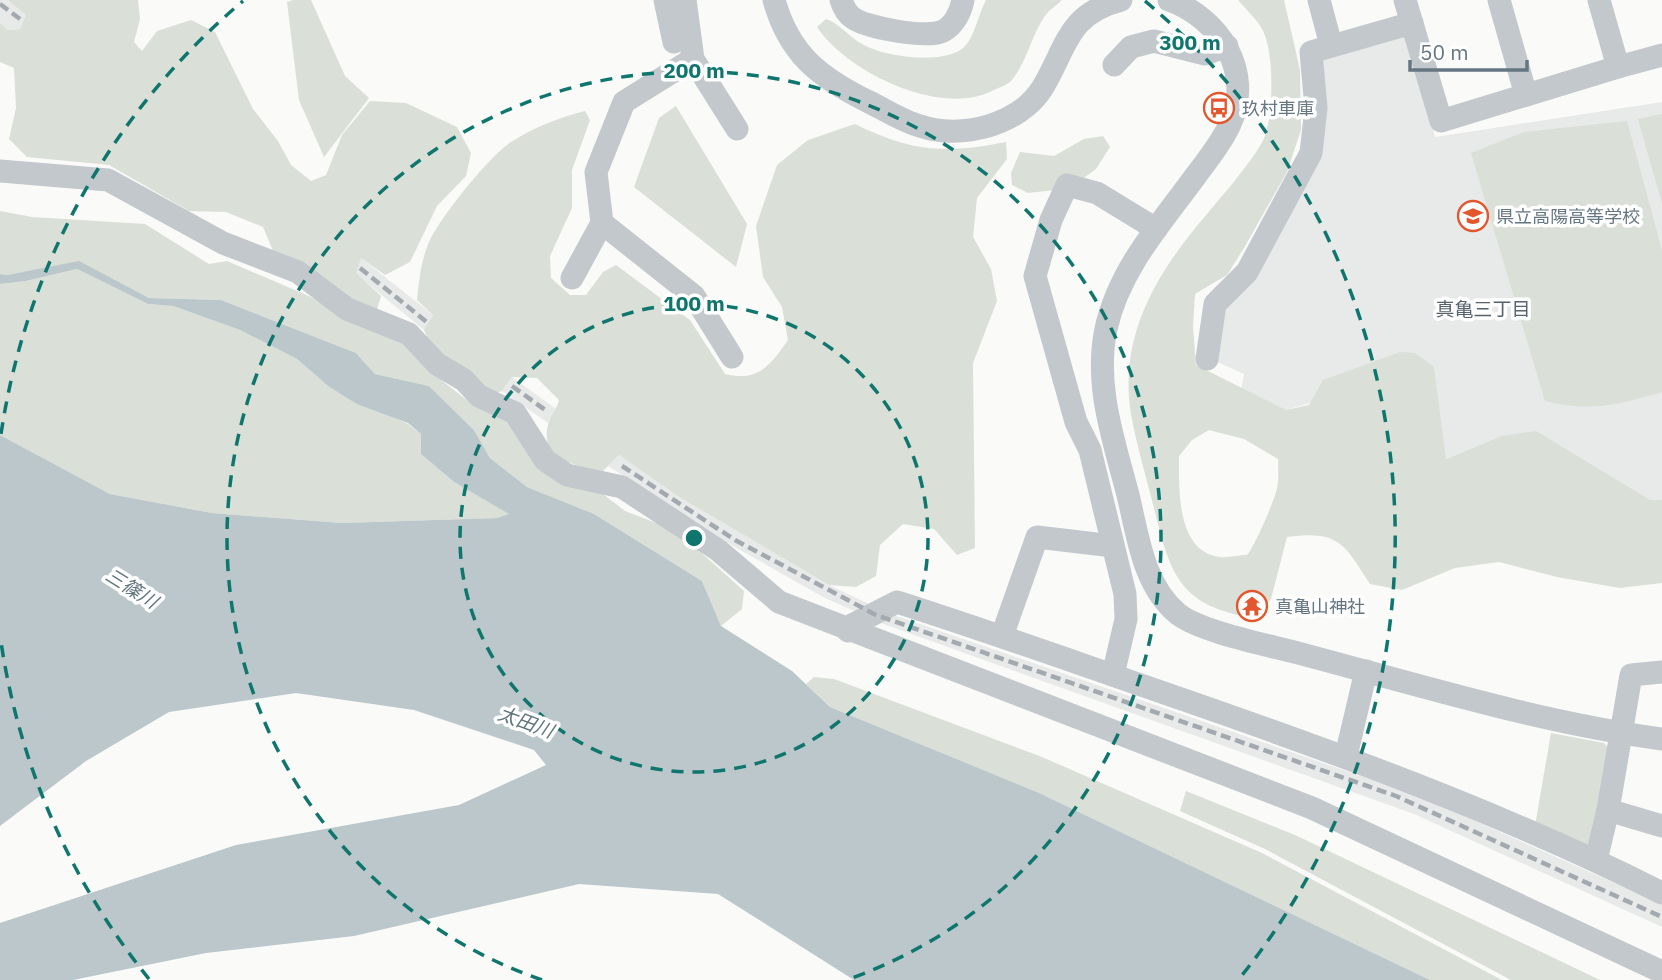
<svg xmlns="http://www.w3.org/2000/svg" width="1662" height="980" font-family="'IBM Plex Sans','Noto Sans JP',sans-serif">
<rect width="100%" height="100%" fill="#fafaf8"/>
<!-- built -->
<g fill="#e8e9e9">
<polygon points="0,0 8,0 27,14 20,29 8,30 0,23"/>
<polygon points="1398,34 1411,40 1435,137 1662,102 1662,500 1650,500 1501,436 1445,459 1434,367 1286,410 1241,390 1244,374 1215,361 1219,310 1316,155 1320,58"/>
<polygon points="361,258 433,315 424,330 355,273"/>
<polygon points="512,377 556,409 548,423 502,391"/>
<polygon points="619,455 679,497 829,585 888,613 1419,796 1662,904 1662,927 1414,814 878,622 823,597 733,546 608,466"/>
</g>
<!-- green -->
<g fill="#dadfd7" fill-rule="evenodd">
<polygon points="8,0 138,0 140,19 134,42 142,51 157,31 191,20 215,32 253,109 278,141 291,165 311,181 326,175 342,135 370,101 406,103 457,127 471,153 466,176 437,206 410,262 385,275 361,258 356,273 381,296 377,310 350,304 274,253 263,227 226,212 189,211 109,165 27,157 9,139 16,108 14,68 0,62 0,23 8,30 20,29 26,15"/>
<polygon points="293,0 311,0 345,76 369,98 324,157 299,100 287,2"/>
<path d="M 986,0 L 1062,0 C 1056,6 1047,11 1043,19 C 1031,37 1026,64 1011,81 C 1007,85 998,88 992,91 C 940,117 847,72 817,27 L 826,19 C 841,24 850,39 866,46 C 887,57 949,66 966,45 C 975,34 979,13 986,0 Z"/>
<path d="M 1238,0 L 1284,0 L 1300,70 L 1301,130 L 1287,172 L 1244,248 L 1227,275 L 1195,294 L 1193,327 L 1196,365 L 1286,410 L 1309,405 L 1323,380 L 1400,352 L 1415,353 L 1434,367 L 1446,459 L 1501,436 L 1536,431 L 1650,500 L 1662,500 L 1662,583 L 1620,588 L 1557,577 L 1499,562 L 1455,568 L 1402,590 L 1370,584 C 1344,543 1338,530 1287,537 L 1271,599 L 1253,618 C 1182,606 1171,578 1155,512 C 1147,480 1137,447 1131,414 C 1118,335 1158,271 1207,214 C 1221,197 1261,152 1266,133 C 1273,109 1274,56 1264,33 C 1260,22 1246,10 1238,0 ZM 1209,430 L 1244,439 L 1278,459 C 1278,469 1279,479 1277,488 C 1276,497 1254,548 1247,555 C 1239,555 1229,558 1220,557 C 1176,552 1179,488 1179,456 L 1192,440 Z"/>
<polygon points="676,106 747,224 736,267 634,187 659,118"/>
<path d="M 585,111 L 590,120 L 572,170 L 572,208 L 550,256 L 551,278 L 570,295 L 586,295 L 603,272 L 616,265 L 690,320 L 725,374 C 758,382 770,366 788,340 L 782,307 L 763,277 L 756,226 L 777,165 L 808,140 L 855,124 C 912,152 944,154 1006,142 L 1007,159 L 977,198 L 973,237 L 991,269 L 997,301 L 973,363 L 975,548 L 957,555 L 934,529 L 903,524 L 880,545 L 876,576 L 856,587 L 829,585 L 679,497 L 619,455 L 603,471 C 578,467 539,459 548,425 C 550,416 557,409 559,400 L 537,378 L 512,377 L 502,391 L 494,394 L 436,354 L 424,330 L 433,315 L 417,300 C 419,281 421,260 429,242 C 439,219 490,155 511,142 C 533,128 560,117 585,111 Z"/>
<polygon points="1662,114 1662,204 1638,119"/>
<path d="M 1627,121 L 1662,250 L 1662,392 C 1618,405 1590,412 1545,401 L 1471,153 L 1524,132 Z"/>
<polygon points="1103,136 1110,147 1096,169 1081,180 1055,190 1028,193 1012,185 1011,173 1020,152 1054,156 1084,139"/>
<polygon points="0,211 32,217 145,224 209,264 227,261 311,297 354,322 405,345 432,373 472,404 508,421 625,511 677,531 744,591 742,609 721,626 702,581 594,514 527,487 490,458 474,430 429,386 375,374 356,353 221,300 149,298 79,262 7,275 0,274"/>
<polygon points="77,269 148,304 173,306 240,330 297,359 328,386 408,424 421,434 421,454 454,482 510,514 497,518 342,523 212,513 110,494 0,435 0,284 26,281"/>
<polygon points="814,677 834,679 1042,757 1262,853 1502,980 1430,980 1037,792 830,707 806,684"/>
<polygon points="1551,733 1604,743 1608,747 1592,846 1585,849 1535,826"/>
<polygon points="1186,791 1295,835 1600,980 1511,980 1265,849 1180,811"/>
</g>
<!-- water -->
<polygon fill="#bbc7cb" points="79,261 149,298 221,300 356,353 375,374 429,386 474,430 490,458 527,487 594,514 702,581 721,626 792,671 830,707 1037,792 1430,980 854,980 718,894 579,884 354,936 206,953 73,980 0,980 0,923 236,845 459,805 546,765 534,750 414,710 296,693 169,712 86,761 0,826 0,435 110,494 212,513 342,523 497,518 509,514 454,482 421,454 421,434 408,423 357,404 328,386 297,359 240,330 173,306 148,304 77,269 26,281 0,284 0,274 7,275"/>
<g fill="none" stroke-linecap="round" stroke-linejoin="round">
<!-- minor -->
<g stroke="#c3c8cc" stroke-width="23">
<polyline points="665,0 674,42"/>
<polyline points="685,0 693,59 737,129"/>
<path d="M 774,0 C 789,54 819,77 867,101 C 884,109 902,121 920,126 C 961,140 1020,125 1043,87 C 1067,47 1067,14 1121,0"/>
<path d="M 841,0 C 843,6 847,14 853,18 C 867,28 928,39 943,31 C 954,26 961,11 963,0"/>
<path d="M 1169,0 C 1219,18 1254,71 1230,124 C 1222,142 1209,158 1197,174 C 1162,222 1119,269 1106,329 C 1094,385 1114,441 1128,495 C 1138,536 1143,585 1178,614 C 1201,632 1268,645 1298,653 C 1419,685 1538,722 1662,739"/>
<polyline points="1319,0 1331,45"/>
<polyline points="1405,0 1441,121 1618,67"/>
<polyline points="1499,0 1526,95"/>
<polyline points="1599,0 1618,67 1662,55"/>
<polyline points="693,59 624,102 596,172 602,223 694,296 732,357"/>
<polyline points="1114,65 1131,47 1154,41 1205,54 1227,46"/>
<polyline points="0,171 108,180 223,243 298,272 347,309 409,334 437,364 464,380 479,396 515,413 545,460 567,475 622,487 718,550 779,602 1312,808 1662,972"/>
<polyline points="572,278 602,223"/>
<polyline points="1207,359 1215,304 1247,272 1311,153 1316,108 1311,52 1412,23"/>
<path d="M 848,631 L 852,625 L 897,602 C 988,631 1077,663 1167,694 C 1335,752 1503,813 1662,893"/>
<polyline points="1002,636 1037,537 1113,546"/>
<polyline points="1113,675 1126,619 1125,594 1090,450 1076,422 1035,276 1051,220 1067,185 1097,193 1156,229"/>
<polyline points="1346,756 1366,671"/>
<polyline points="1608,810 1662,826"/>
<polyline points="1596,860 1608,810 1631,675 1662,672"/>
</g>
<!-- rail -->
<g stroke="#a2aab0" stroke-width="4.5" stroke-dasharray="10 5" stroke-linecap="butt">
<polyline points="0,4 20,19"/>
<polyline points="360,268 428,323"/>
<polyline points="512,386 548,412"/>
<polyline points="622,466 735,540 876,615 1396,796 1662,917"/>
</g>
</g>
<!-- distance rings -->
<g fill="none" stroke="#0f766e" stroke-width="3.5" stroke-dasharray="12 9">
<circle cx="694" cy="538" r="234"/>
<path d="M542 980A467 467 0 1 1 846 980"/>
<path d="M149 979A701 701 0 0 1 1 642M1 434A701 701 0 0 1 243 1M1145 1A701 701 0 0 1 1239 979"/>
</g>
<!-- icons -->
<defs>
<g id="bus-ring" transform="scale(1.575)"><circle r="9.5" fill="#fff" stroke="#e4572e" stroke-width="1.5"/><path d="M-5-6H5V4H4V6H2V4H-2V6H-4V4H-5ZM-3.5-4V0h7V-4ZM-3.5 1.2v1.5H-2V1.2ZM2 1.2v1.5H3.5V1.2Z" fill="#e4572e"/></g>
<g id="school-ring" transform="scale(1.575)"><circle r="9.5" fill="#fff" stroke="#e4572e" stroke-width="1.5"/><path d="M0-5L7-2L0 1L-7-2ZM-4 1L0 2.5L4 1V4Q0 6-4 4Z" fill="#e4572e"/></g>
<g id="temple-ring" transform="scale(1.575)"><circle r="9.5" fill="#fff" stroke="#e4572e" stroke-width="1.5"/><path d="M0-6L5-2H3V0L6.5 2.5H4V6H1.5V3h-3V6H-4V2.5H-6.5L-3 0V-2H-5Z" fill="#e4572e"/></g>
</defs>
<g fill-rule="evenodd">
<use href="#bus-ring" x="1219" y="108"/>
<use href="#school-ring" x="1473" y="216"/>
<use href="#temple-ring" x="1252" y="606"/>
</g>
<g text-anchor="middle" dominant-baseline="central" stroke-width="7" stroke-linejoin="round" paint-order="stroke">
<!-- poi labels -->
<g font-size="18" fill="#657683" stroke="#fff" text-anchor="start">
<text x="1242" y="108">玖村車庫</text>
<text x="1496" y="216">県立高陽高等学校</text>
<text x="1275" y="606">真亀山神社</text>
</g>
<!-- neighbourhood labels -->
<g font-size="19" fill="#57646e" stroke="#fff">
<text x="1483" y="309">真亀三丁目</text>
</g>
<!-- water labels -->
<g font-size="19" font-style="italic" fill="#60757c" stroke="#fff">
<text transform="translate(132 588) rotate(32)">三篠川</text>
<text transform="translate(526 722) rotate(20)">太田川</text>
</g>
</g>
<circle cx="694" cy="538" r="10" fill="#0f766e" stroke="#fff" stroke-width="3.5"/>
<g font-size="21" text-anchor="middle" font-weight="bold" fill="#0f766e" stroke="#fff" stroke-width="7" stroke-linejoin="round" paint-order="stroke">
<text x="1190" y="50">300 m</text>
<text x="694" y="78">200 m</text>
<text x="694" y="311">100 m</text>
</g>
<!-- scale -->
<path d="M1410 60v10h117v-10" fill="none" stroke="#657683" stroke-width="3.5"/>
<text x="1420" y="60" font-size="21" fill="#657683" stroke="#ffffff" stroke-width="5" paint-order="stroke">50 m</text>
</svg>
